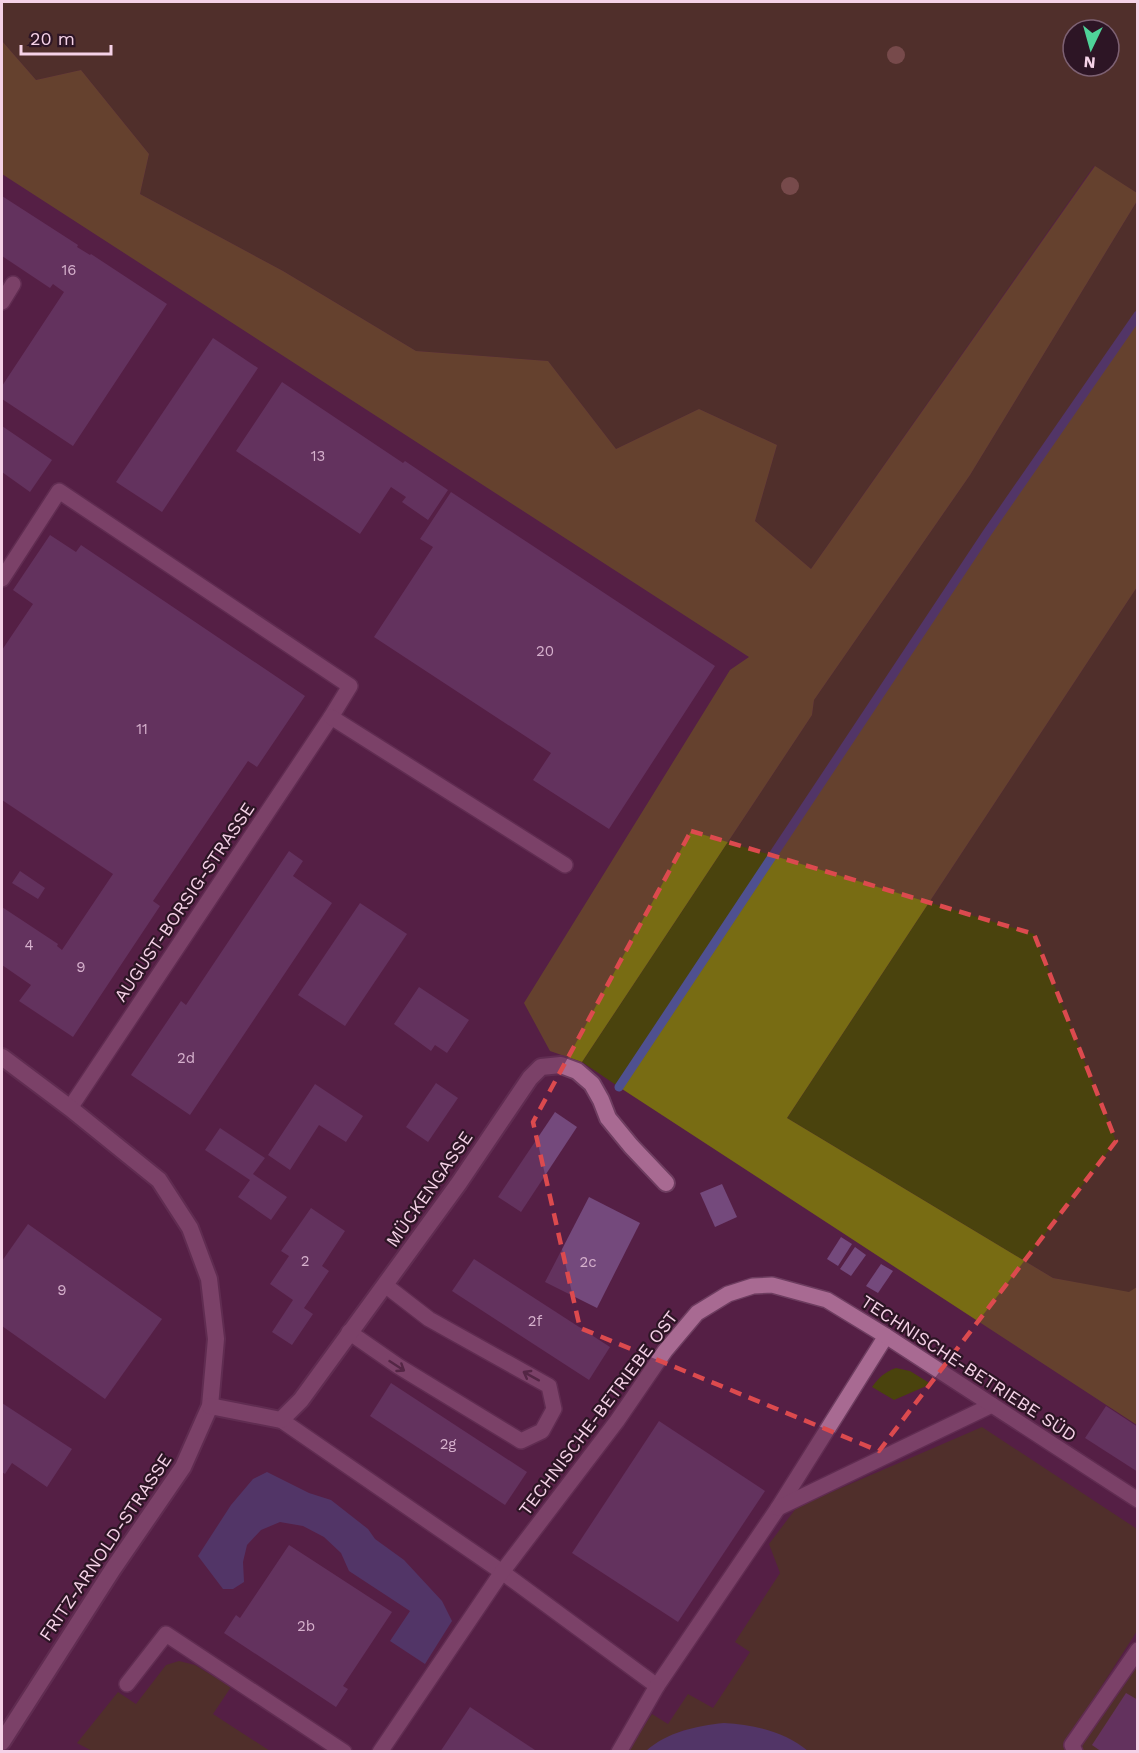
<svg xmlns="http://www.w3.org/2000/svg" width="1139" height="1753" font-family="'Work Sans',sans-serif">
<rect width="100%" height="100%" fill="#551f45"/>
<!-- green -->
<g fill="#4a430d" fill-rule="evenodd">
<path d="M 2,2 L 1137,2 L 1137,193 L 1094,166 L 811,569 L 755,521 L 777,445 L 699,409 L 616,449 L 548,361 L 416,351 L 283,271 L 140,194 L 149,154 L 81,70 L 36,80 L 2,41 ZM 1073,30 L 1109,30 L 1109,66 L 1073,66 Z"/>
<polygon points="1137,201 1137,315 987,533 619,1087 582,1062 812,715 814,700 970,475"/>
<polygon points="1137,587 1137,1287 1130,1293 1053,1278 787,1118"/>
<path d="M 896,1368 L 910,1371 L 931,1384 L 894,1400 L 872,1387 C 879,1377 885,1372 896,1368 Z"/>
<polygon points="982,1427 1137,1529 1137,1631 1065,1743 1065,1751 808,1751 785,1737 684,1730 669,1737 646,1751 626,1752 652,1714 668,1724 688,1694 713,1708 750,1652 735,1642 780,1573 769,1544 797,1507"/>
<polygon points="1137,1660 1137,1751 1084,1751 1081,1747 1092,1726"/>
<polygon points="179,1661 195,1665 231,1687 213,1714 270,1751 94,1752 77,1743 118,1692 136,1704 166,1665"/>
</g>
<!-- forest -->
<g fill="#786c13">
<polygon points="2,41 36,80 81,70 149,154 140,194 283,271 416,351 548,361 616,449 699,409 777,445 755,521 811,569 1095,166 1137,193 1137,201 970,475 814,700 812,715 582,1062 550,1051 524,1003 730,670 749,657 2,174"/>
<polygon points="1137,317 1137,587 787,1118 1053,1278 1129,1292 1137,1287 1137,1425 619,1087"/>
</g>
<!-- water -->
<g fill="#4f5090">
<polygon points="267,1472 309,1493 331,1500 368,1529 375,1539 404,1560 442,1601 452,1621 425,1664 390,1641 410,1611 349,1571 341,1553 324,1537 303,1526 280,1522 261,1530 247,1545 243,1562 244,1582 233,1589 223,1589 198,1556 231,1505 253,1479"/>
<path d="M 724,1723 C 754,1725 784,1731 808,1751 L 646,1751 C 667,1732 696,1726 724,1723 Z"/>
</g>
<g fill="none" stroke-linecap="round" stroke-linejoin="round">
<!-- stream -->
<polyline stroke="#4f5090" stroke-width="9" points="619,1087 987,533 1138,315"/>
</g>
<!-- building -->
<g fill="#74497c">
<polygon points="2,196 78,245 77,247 90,255 91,254 167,304 73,446 2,399 2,386 64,292 53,284 50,288 2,256"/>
<polygon points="213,338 258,368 162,512 116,482"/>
<polygon points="282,382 403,463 405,461 448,490 428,520 402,502 406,497 391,487 360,534 236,451"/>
<polygon points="2,426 52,460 30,492 2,472"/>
<polygon points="451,492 715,666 609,829 533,780 551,753 374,637 433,547 420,539"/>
<polygon points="50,535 76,552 81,545 305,696 257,767 248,761 153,901 160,906 73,1037 19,1001 31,985 2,965 2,907 58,944 57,946 62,950 113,874 2,800 2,650 33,604 13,590"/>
<polygon points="289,851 303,861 293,876 332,903 190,1115 131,1075 181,1001 186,1005"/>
<polygon points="20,871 45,888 38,899 12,883"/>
<polygon points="360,903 407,934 345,1026 298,995"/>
<polygon points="419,987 469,1020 447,1053 435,1045 431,1051 394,1024"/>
<polygon points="436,1083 458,1098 428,1142 406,1127"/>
<polygon points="315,1084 363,1116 346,1142 319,1125 290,1170 268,1155"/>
<polygon points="555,1112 577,1127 521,1212 498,1197"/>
<polygon points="220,1128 265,1158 253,1174 287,1197 271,1220 238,1197 250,1180 205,1150"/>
<polygon points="722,1184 737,1217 715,1227 700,1193"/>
<polygon points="589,1197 640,1223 597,1308 545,1282"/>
<polygon points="311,1208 345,1231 322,1266 329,1271 304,1308 313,1314 292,1345 272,1332 293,1300 270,1284 289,1256 281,1251"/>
<polygon points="28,1224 162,1319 105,1399 2,1326 2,1261"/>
<polygon points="841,1237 852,1244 838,1266 827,1259"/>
<polygon points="855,1247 866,1255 851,1276 840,1269"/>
<polygon points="474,1259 610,1347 589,1380 452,1291"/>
<polygon points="881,1264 893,1271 878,1293 866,1286"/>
<polygon points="391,1383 527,1472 505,1505 370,1416"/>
<polygon points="2,1403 72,1449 47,1487 12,1463 5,1474 2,1472"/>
<polygon points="1106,1406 1138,1427 1138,1472 1085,1438"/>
<polygon points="659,1421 765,1491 678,1622 572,1553"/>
<polygon points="289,1545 392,1612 343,1686 348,1689 336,1707 224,1633 236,1615 240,1618"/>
<polygon points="1126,1693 1138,1700 1138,1752 1102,1752 1092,1745"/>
<polygon points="470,1707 538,1752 440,1752"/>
</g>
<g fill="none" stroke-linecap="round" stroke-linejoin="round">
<!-- service casing -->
<g stroke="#6e3d60" stroke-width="18">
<g id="service">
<polyline points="2,302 13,284"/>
<polyline points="2,579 59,491 350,686 331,717 70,1108"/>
<polyline points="331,717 565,865"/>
<polyline points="349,1332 398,1366 521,1441 542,1431 554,1409 549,1386 429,1319 385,1285"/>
<polyline points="281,1420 502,1572 657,1686 778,1508 886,1336"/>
<polyline points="778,1508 992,1405"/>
<polyline points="127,1684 166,1634 344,1752"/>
<polyline points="380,1752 502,1572 617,1421 665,1351 697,1313 728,1294 753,1286 772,1285 827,1300 886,1336 1138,1500"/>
<polyline points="619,1752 657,1686"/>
<polyline points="1075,1752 1072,1745 1138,1650"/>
</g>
</g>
<!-- minor casing -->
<g stroke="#6e3d60" stroke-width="20">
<g id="minor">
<polyline points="2,1057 70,1108 159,1180 190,1228 209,1279 216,1339 210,1406 183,1467 113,1569 2,1742"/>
<polyline points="210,1406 281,1420 301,1400 459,1183 530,1078 541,1067 561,1065 577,1071 592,1084 601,1100 608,1118 631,1146 666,1183"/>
</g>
</g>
<!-- service -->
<use href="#service" stroke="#a86a92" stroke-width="15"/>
<!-- minor -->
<use href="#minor" stroke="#a86a92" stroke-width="16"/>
</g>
<!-- trees -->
<g fill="#9f7e52">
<circle cx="896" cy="55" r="9"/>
<circle cx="790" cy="186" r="9"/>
</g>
<!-- one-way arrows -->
<defs><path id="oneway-shaft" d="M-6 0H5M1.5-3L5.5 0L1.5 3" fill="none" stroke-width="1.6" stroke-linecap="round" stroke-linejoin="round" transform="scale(1.5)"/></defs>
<g stroke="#522f46">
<use href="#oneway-shaft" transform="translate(397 1366) rotate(33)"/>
<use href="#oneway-shaft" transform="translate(531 1376) rotate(-151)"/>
</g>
<!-- marked area -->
<path d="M0 0H1139V1753H0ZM 691,831 L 1034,934 L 1116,1141 L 879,1451 L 580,1328 L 533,1122 Z" fill="#551f45" fill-opacity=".55" fill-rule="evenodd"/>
<path fill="none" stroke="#dc4a4e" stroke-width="4.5" stroke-dasharray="12 8" stroke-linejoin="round" d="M 691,831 L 1034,934 L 1116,1141 L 879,1451 L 580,1328 L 533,1122 Z"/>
<g text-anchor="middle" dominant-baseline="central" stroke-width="4.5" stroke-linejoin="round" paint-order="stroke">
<!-- number labels -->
<g font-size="15" fill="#d5b0cc">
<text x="69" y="270">16</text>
<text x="318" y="456">13</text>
<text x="545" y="651">20</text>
<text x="142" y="729">11</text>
<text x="29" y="945">4</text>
<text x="81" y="967">9</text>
<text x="186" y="1058">2d</text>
<text x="305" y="1261">2</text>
<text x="588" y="1262">2c</text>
<text x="62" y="1290">9</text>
<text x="535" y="1321">2f</text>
<text x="448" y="1444">2g</text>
<text x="306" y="1626">2b</text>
</g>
<!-- street labels -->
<g font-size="18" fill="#f5d2e7" stroke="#2d1525">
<text transform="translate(184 902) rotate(-56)">AUGUST-BORSIG-STRASSE</text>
<text transform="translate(429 1189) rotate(-55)">MÜCKENGASSE</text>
<text transform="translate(969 1368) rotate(33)">TECHNISCHE-BETRIEBE SÜD</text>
<text transform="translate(598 1413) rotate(-53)">TECHNISCHE-BETRIEBE OST</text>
<text transform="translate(105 1547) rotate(-56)">FRITZ-ARNOLD-STRASSE</text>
</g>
</g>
<!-- border -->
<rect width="1139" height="1753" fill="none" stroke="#f5d2e7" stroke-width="6"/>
<!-- north arrow -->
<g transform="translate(1091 48) rotate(185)"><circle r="28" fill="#2d1525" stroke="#7d6173" stroke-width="1.5"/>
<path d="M0-4.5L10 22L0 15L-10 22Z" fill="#4fd399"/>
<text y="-9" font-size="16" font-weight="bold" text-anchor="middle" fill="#f5d2e7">N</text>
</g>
<!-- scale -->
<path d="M21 45v9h90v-9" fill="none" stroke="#f5d2e7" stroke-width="3"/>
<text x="30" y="45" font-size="18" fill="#f5d2e7" stroke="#2d1525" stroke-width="4.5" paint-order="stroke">20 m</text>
</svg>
